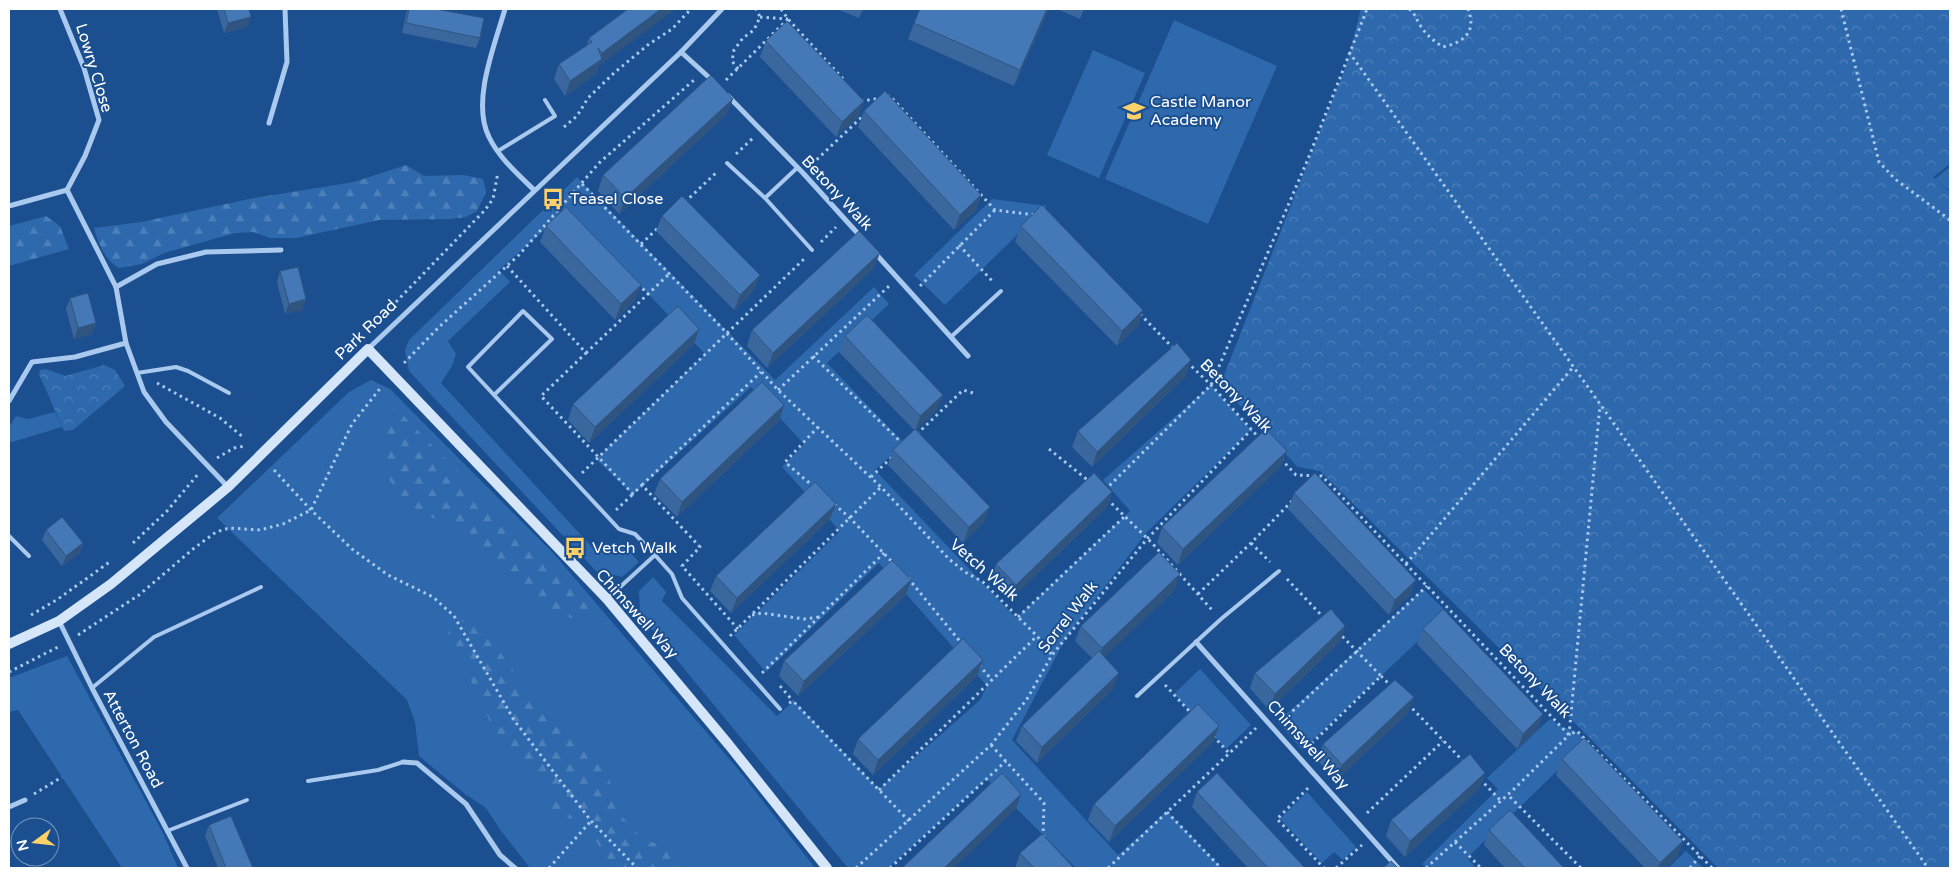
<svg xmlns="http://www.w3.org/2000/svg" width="1959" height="877" font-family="'Varela Round',sans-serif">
<defs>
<pattern id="forest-firs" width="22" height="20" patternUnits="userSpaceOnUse" patternTransform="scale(1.25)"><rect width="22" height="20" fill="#2e69ad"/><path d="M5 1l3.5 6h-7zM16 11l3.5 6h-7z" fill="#4d80b9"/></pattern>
<pattern id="park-crowns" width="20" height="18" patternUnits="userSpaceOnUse" patternTransform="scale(1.25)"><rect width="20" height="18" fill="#2e69ad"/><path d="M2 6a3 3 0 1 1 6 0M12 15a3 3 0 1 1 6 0" fill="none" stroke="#4d80b9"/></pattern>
</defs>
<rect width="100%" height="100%" fill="#1b4f8f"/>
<!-- green -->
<g fill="#2e69ad">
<polygon points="1174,20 1277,66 1208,224 1105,179"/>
<polygon points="1093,50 1145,73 1099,178 1047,155"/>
<polygon points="1950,167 1950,191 1935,179"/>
<polygon points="577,177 775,380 874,287 889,304 827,363 904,443 875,470 1016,618 1130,511 1103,480 1211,385 1251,430 1147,532 1067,636 1012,740 1118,855 1167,811 1222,868 1076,868 987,779 888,868 848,868 640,615 639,591 653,577 666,592 662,601 777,716 794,701 879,789 980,700 987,686 879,563 766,672 734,635 840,531 782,467 804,444 751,387 633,495 596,459 705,354 568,209 499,270 510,282 448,341 456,354 452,366 441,383 592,547 621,543 639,562 622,577 596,571 409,371 405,350 409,340"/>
<polygon points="992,199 1047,206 945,305 914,275"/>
<polygon points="371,380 390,389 554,554 737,768 815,868 530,868 501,831 486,808 465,794 419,756 415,722 407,700 217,518 349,392"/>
<polygon points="55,412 62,427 9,443 9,427 16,416 28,419"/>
<polygon points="1423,589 1448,613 1302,750 1278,722"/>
<polygon points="67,656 163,833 178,868 122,868 18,710 9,712 9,678"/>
<polygon points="1200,669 1251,725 1226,749 1174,694"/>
<polygon points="1550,719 1562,727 1576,731 1587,742 1467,858 1476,868 1427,868 1422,864 1498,789 1487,778"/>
<polygon points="1307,792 1356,847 1343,860 1334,852 1322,863 1280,819"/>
<polygon points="1686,851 1703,868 1668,868"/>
</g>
<!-- forest -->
<g fill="url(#forest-firs)">
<path d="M 406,165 L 424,176 L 463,175 L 483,179 L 486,192 L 477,211 L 466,217 L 450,219 L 379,220 L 296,238 L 270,238 L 253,232 L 235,233 L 164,253 L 142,264 L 119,268 C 105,260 98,243 94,228 L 141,222 L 254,198 L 354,182 Z"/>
<polygon points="46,216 60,226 69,249 9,266 9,226"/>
<polygon points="395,407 596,615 586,622 548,611 523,596 478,550 437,520 410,506 384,473 382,427"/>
<polygon points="474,617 529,692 561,732 605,766 620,814 642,839 667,847 680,868 600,868 599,845 578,819 564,818 552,815 547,799 547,782 508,760 468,674 453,656 446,638 453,623"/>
</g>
<!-- park -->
<g fill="url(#park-crowns)">
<polygon points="1361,9 1950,9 1950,164 1933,177 1950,192 1950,868 1718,868 1565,713 1320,471 1298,467 1254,422 1221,383 1347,63"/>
<polygon points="104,365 115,370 125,386 73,430 64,431 39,374 40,370 46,369 65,376"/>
</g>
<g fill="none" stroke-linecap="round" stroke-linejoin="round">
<!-- path -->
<g stroke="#a9c9ee" stroke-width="3" stroke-dasharray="2.5 4" stroke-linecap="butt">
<polyline points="781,9 788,19 844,80"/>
<path d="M 1409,9 C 1415,13 1416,19 1420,25 C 1426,35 1434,41 1443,47 C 1464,42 1477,32 1468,9"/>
<polyline points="1841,9 1879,162 1895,179 1950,220"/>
<polyline points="760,17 788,19"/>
<polyline points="1349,52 1600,404 1928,868"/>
<polyline points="738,69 732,61 734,50 743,38 754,30 760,17 756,9"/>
<polyline points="726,80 788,19"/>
<polyline points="887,96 890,96 995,210 1035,215"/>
<polyline points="861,100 863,101 881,98"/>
<polyline points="564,127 577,116 588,98 614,73 649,44 672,29 691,9"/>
<polyline points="736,154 753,138"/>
<polyline points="812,164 864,115"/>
<polyline points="582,184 723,329 778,390 881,487 949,559 965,572 983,582 1037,636 1052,655"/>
<polyline points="685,202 718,171"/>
<polyline points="821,242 836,227"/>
<polyline points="641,244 660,226"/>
<polyline points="959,245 994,283"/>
<polyline points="507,266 586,353 541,396 633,494 642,485 700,547 682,566 738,629"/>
<polyline points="638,284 648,294 669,274"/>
<polyline points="920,286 995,210"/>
<polyline points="396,302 485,210 493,199 498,172"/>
<polyline points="1140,314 1174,349"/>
<polyline points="586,353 649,293"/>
<polyline points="813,356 904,445"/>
<polyline points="1187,362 1211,385 1260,439"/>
<polyline points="404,363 439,327 519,255 599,163 694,80"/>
<polyline points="157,383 220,418 243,437"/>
<polyline points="778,390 889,286"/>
<polyline points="917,434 963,390 973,393"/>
<polyline points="1049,449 1090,482"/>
<polyline points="217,458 234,448 245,446"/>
<polyline points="1281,459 1296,475 1322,476 1569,735 1577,731 1712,868"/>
<polyline points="274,470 311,510 352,549 388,575 433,597 454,616 514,720 591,821 637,868"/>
<polyline points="582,473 804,259"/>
<polyline points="871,477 892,457"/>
<polyline points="642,485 761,372"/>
<polyline points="814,487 785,462 818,427"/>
<polyline points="1105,490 1211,385 1308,159 1367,9"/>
<polyline points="1107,499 1152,543 1212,610"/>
<polyline points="834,504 850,518 893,563"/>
<polyline points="616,510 633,494"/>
<polyline points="133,543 167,511 199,473"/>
<polyline points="1251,543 1270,562"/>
<polyline points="1406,564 1574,366"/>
<polyline points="908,578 963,645"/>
<polyline points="1287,579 1324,618"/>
<polyline points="1198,594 1251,543 1292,501"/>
<polyline points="31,615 58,599 111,561"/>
<polyline points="752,615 762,613 804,619 819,617"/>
<polyline points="1018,617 1124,517"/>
<polyline points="78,635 139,595 193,549 216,532 229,528 260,530 283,524 311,510 352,424 382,386"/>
<polyline points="730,636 881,487"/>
<polyline points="979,665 992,680"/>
<polyline points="9,672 58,647"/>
<polyline points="762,673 884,553"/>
<polyline points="1381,676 1391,686"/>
<polyline points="1165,685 1191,713"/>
<polyline points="780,686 793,701"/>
<polyline points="789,703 793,701 909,821"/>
<polyline points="1408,704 1464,762"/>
<polyline points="1283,720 1427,586"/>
<polyline points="1213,736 1229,753"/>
<polyline points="991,745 1044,803 1043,839"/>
<polyline points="1307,748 1381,676 1339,633"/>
<polyline points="1480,779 1501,801"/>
<polyline points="1308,788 1277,819 1324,868"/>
<polyline points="879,790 1037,636"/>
<polyline points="34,794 62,777"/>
<polyline points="1510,797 1581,868"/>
<polyline points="1167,812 1221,868"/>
<polyline points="1367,813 1443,741"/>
<polyline points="1455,842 1481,868"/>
<polyline points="549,868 591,821"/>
<polyline points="856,868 991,745 1027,699 1052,655 1147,539 1251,430"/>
<polyline points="890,868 1006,761"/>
<polyline points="1108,868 1256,728"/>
<polyline points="1336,868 1362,845"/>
<polyline points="1426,868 1513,790 1569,735 1600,405"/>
<polyline points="1690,868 1700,856"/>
</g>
<!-- lane -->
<g stroke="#a9c9ee" stroke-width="4">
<polyline points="498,151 555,116 545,100"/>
<polyline points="727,163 765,198 812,250"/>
<polyline points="765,198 797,168"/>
<polyline points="952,336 1001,291"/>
<polyline points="137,373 176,367 188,371 229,393"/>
<polyline points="494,395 552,339 523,311 468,367 619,529 635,534 655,555 672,574 682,598 780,709"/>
<polyline points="9,536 29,556"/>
<polyline points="607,599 655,555"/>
<polyline points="92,688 154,637 261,587"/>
<polyline points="1137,696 1221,619 1279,571"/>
<polyline points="308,781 378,770 403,762"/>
<polyline points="167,831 247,800"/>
</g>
<!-- street -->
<g stroke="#a9c9ee" stroke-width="5">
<polyline points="60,9 84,68 99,120 85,156 67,190"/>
<path d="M 505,9 C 495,44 471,102 489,137 C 499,158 518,174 534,190"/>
<polyline points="681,52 713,81"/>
<polyline points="728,96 803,173 861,237"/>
<polyline points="269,123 287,62 285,9"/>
<polyline points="9,206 67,190 116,287 126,343 144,392 166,422 228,487"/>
<polyline points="875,253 968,356"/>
<polyline points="116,287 157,264 206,252 281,250"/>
<polyline points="368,349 681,52 722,9"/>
<polyline points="9,401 32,362 75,357 126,343"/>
<polyline points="59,621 92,688 187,868"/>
<polyline points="1196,642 1398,868"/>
<polyline points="403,762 417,763 466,804 500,855 515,868"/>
<polyline points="9,807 25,800"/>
</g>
<!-- secondary -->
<polyline stroke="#d6e6fa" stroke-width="10" points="9,644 59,621 111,584 228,487 368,349 607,599 729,745 827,868"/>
</g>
<!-- wall -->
<g fill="#3a679d">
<polygon points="217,9 249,9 247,27 224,33"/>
<polygon points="408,9 436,9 480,38 476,48 402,33 406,14"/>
<polygon points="628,9 599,66 596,74 565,96 554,79 559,64 586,46 589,38"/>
<polygon points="837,9 863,9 859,18"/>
<polygon points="1049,9 1014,86 908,39 914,23"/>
<polygon points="1057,9 1084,9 1080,19"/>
<polygon points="766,41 858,117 836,137 760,57"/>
<polygon points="864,111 981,195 976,210 954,230 858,127"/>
<polygon points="727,114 619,214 598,191 603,175"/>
<polygon points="662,216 760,275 754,290 734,310 656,231"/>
<polygon points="546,226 641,285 635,300 615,320 540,242"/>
<polygon points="1021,226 1143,310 1138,326 1117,346 1015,242"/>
<polygon points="874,268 767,368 747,346 752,330"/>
<polygon points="280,271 303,310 285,314 277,282"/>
<polygon points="70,298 96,323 92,334 74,339 66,309"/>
<polygon points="699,329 694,344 589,443 568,420 573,404"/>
<polygon points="845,336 937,410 916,430 984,522 963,543 888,465 893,450 914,430 839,352"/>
<polygon points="1186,376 1092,467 1072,447 1078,431"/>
<polygon points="784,405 779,421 677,517 654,494 660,479"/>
<polygon points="1281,466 1178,565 1157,543 1162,527"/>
<polygon points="1112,492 1107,507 1010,600 991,579 996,564"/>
<polygon points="1294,493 1416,580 1410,595 1389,615 1288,509"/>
<polygon points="836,504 830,519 731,613 710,591 716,576"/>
<polygon points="46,530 83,543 79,554 62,566 42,540"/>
<polygon points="911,580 906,595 798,696 779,676 784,661"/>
<polygon points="1175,590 1104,657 1114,688 1037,763 1016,741 1022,726 1092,658 1075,641 1081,626"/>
<polygon points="1345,626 1340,642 1269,710 1250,688 1255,673"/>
<polygon points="1423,629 1543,714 1537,730 1517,749 1417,644"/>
<polygon points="983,660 977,676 873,775 853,754 858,739"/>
<polygon points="1408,713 1336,781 1317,760 1323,744"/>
<polygon points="1219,726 1213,742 1109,842 1088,820 1094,804"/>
<polygon points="1562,759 1683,841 1677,857 1665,868 1645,868 1556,775"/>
<polygon points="1480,788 1405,857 1386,836 1391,820"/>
<polygon points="1197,792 1305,868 1248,868 1192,807"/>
<polygon points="209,825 253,868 218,868 205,836"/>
<polygon points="1489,830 1564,868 1505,868 1484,845"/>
<polygon points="1020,853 1074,868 1015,868"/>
</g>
<!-- shaded-wall -->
<g fill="#305480">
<polygon points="661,9 676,9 599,66 596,74 565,96 570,81 599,61 602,53"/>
<polygon points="1047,9 1049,9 1014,86 1020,70"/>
<polygon points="251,17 247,27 224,33 228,23"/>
<polygon points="733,99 727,114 619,214 625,198"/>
<polygon points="864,101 858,117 836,137 842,122"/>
<polygon points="981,195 976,210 954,230 960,215"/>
<polygon points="880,253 874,268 767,368 773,353"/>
<polygon points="760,275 754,290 734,310 740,295"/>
<polygon points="641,285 635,300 615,320 621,304"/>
<polygon points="306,299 303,310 285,314 289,304"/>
<polygon points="1143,310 1138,326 1117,346 1122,331"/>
<polygon points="96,323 92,334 74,339 78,328"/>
<polygon points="699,329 694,344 589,443 595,427"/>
<polygon points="1191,360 1186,376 1092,467 1097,452"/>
<polygon points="943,395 937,410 915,431 920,416"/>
<polygon points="784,405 779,421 677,517 682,502"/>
<polygon points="1287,451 1281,466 1178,565 1183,549"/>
<polygon points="1112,492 1107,507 1010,600 1016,585"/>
<polygon points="836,504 830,519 731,613 737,598"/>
<polygon points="990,507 984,522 963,543 969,527"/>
<polygon points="83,543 79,554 62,566 66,556"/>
<polygon points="1180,574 1175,590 1097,664 1102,648"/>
<polygon points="911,580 906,595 798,696 804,681"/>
<polygon points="1416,580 1410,595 1389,615 1395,600"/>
<polygon points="1345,626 1340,642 1269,710 1275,694"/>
<polygon points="983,660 977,676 873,775 878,760"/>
<polygon points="1119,673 1114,688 1037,763 1042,747"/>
<polygon points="1414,697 1408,713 1336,781 1342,765"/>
<polygon points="1543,714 1537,730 1517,749 1523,734"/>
<polygon points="1219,726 1213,742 1109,842 1115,826"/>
<polygon points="1485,773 1480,788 1405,857 1410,841"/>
<polygon points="1021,794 1016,809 954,868 944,868"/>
<polygon points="1683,841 1677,857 1665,868 1658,868 1660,863"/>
</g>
<!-- building -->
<g fill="#4478b7" stroke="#305480">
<polygon points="224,9 249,9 251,17 228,23"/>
<polygon points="409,9 436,9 484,18 480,38 406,23"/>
<polygon points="628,9 661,9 602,53 598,48 602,59 570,81 559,64 592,42 589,38"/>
<polygon points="920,9 1047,9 1020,70 914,23"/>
<polygon points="787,21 864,101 842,122 766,41"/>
<polygon points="711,75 733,99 625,198 603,175"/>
<polygon points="885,91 981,195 960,215 864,111"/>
<polygon points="682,196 760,275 740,295 662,216"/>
<polygon points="1042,205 1143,310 1122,331 1021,226"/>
<polygon points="566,207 641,285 621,304 546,226"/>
<polygon points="859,231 880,253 773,353 752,330"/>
<polygon points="298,267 306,299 289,304 280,271"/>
<polygon points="88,293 96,323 78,328 70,298"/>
<polygon points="678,306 699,329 595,427 573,404"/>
<polygon points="867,315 943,395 920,416 845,336"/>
<polygon points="1177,343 1191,360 1097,452 1078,431"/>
<polygon points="762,382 784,405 682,502 660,479"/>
<polygon points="915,429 990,507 969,527 893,450"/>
<polygon points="1266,429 1287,451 1183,549 1162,527"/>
<polygon points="1094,473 1112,492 1016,585 996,564"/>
<polygon points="1315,473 1416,580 1395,600 1294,493"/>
<polygon points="815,482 836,504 737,598 716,576"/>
<polygon points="62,517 83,543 66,556 46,530"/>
<polygon points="1159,552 1180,574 1102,648 1081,626"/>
<polygon points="892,560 911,580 804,681 784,661"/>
<polygon points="1331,609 1345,626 1275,694 1255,673"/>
<polygon points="1443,609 1543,714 1523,734 1423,629"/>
<polygon points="963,639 983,660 878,760 858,739"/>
<polygon points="1099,651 1119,673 1042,747 1022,726"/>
<polygon points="1395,680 1414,697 1342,765 1323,744"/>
<polygon points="1198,704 1219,726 1115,826 1094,804"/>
<polygon points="1584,738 1683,841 1660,863 1562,759"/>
<polygon points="1470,754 1485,773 1410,841 1391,820"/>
<polygon points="1002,773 1021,794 944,868 902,868"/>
<polygon points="1217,773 1305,868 1268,868 1197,792"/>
<polygon points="1510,810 1564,868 1525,868 1489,830"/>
<polygon points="231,816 253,868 226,868 209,825"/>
<polygon points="1042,834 1074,868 1034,868 1020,853"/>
<polygon points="1391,861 1398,868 1383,868"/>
</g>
<!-- icons -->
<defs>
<g id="school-bare" transform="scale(1.725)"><path d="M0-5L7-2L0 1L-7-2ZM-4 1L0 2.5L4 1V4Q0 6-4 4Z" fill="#ffd166" stroke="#1b4f8f" stroke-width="2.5" paint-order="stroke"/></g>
<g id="bus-bare" transform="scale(1.725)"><path d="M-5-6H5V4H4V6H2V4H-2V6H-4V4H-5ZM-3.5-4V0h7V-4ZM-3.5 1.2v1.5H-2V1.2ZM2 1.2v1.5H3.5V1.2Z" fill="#ffd166" stroke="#1b4f8f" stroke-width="2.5" paint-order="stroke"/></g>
</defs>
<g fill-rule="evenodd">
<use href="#school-bare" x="1134" y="111"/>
<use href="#bus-bare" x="553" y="199"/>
<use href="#bus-bare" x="575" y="548"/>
</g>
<g text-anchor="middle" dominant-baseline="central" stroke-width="4" stroke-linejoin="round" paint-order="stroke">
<!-- street labels -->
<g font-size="16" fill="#fff" stroke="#1b4f8f">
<text transform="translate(94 68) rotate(73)">Lowry Close</text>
<text transform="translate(837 193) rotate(47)">Betony Walk</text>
<text transform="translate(366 330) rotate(-44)">Park Road</text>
<text transform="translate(1236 396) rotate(46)">Betony Walk</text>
<text transform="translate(984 570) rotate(41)">Vetch Walk</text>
<text transform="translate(637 614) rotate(48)">Chimswell Way</text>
<text transform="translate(1068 617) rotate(-52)">Sorrel Walk</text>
<text transform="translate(1535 681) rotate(46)">Betony Walk</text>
<text transform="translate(133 739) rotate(62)">Atterton Road</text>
<text transform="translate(1308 745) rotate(48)">Chimswell Way</text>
</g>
<!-- poi labels -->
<g font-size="16" fill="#fff" stroke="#1b4f8f" text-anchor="start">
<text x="1150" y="102">Castle Manor<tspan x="1150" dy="18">Academy</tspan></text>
<text x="570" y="199">Teasel Close</text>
<text x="592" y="548">Vetch Walk</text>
</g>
</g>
<!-- border -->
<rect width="1959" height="877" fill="none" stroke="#ffffff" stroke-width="20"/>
<!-- north arrow -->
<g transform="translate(35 842) rotate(255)"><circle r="24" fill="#1b4f8f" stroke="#7695bc"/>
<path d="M0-4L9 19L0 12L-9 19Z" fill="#ffd166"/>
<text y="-8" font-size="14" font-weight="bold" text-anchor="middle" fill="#ffffff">N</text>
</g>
</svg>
